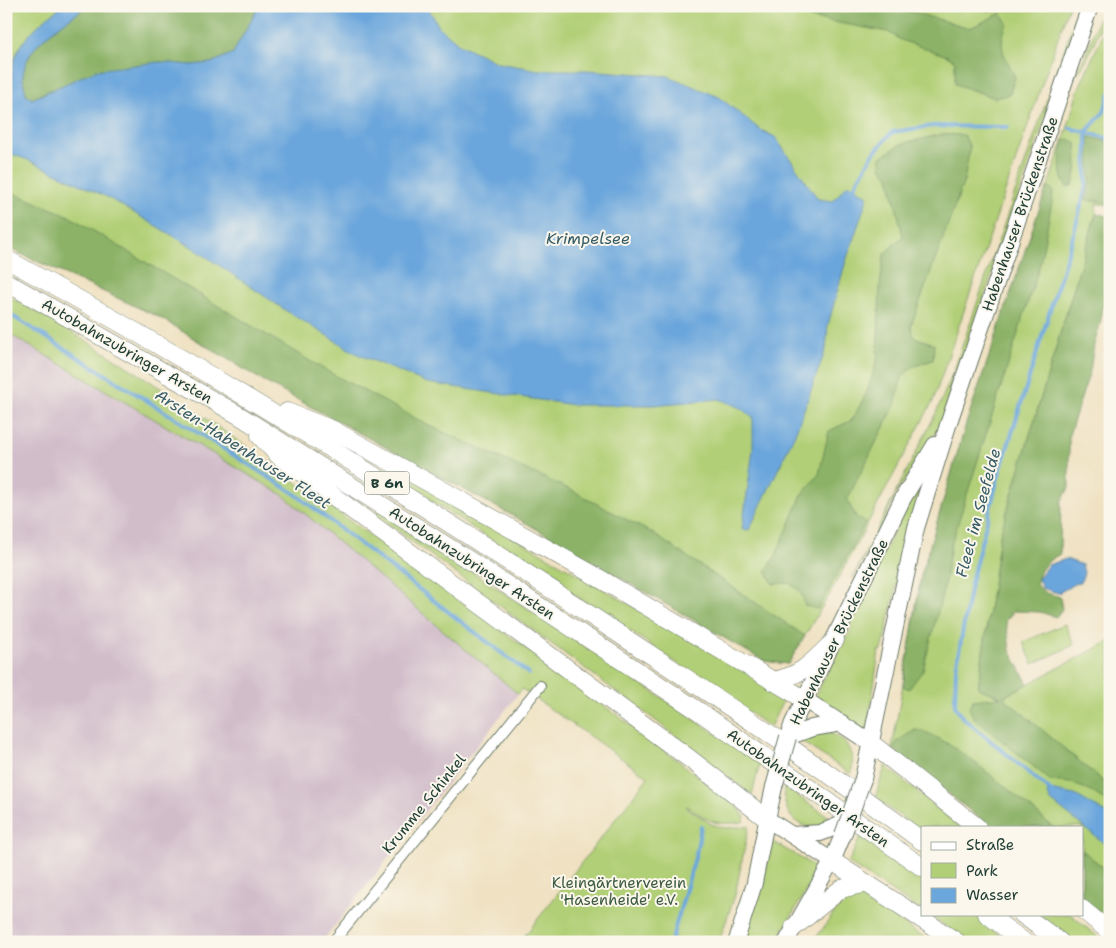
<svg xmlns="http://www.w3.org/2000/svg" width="1116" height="948" font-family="'Shantell Sans',sans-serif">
<rect width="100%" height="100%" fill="#fbf7ec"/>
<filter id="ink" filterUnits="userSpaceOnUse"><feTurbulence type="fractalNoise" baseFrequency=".02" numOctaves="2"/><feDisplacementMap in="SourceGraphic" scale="10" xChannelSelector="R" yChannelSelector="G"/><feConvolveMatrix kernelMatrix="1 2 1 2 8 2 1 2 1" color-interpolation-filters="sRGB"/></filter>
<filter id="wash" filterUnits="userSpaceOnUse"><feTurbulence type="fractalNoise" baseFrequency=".0096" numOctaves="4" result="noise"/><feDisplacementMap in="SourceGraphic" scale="20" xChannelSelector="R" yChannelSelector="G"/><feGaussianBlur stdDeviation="1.12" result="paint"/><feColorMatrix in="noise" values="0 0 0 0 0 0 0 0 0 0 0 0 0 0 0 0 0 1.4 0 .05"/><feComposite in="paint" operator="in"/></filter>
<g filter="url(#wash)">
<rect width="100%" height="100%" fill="#efe1c1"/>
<!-- industrial -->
<polygon fill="#d1bdca" points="6,332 283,495 518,694 322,942 6,942"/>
<!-- green -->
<g fill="#b1cf76" stroke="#688655">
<polygon points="6,6 967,6 990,11 991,6 1069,6 933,401 831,592 788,664 764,661 528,524 265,382 159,317 6,247"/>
<polygon points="1079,6 1083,6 942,421 924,454 898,490 876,538 852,579 937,411 953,373"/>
<path d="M 1103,6 L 1107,6 C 1103,22 1086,67 1075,76 L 1086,54 Z"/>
<polygon points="1110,18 1110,205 1096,204 1096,214 1000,535 978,688 1003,697 1110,641 1110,921 1082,899 1082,827 991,827 892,749 921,576 966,424 1066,133 1078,90"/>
<path d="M 6,295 C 131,362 246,446 361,529 C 486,619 612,710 735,804 L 745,817 L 743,822 C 714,826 711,822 687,806 L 686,807 L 711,824 L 725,828 L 749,826 L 735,895 L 719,942 L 520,942 L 648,777 L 522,689 L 518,694 L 283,495 L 6,332 Z"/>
<polygon points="410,477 786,695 770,727 639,637 406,484"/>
<polygon points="920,482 923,482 907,537 882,651 879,651 867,734 813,699 852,628 850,626 901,516"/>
<polygon points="378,509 760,763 752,795 651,717 375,514"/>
<polygon points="1065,624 1074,645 1033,664 1023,642"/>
<path d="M 826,732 C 847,738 856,753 851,774 L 802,742 L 809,735 Z"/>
<polygon points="885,766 961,827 922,827 922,832 875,798"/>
<path d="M 784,787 L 834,820 C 804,837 782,820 784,787 Z"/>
<polygon points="862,834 922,878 922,911 848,863"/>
<polygon points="770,840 819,869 776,942 744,942"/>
<polygon points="856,892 931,942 892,942 878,938 877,942 813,942 834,913"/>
<polygon points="927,914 972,914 1009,942 969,942"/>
<polygon points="1036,914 1070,914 1104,942 1073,942"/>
</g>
<!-- forest -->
<g fill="#8cb267" stroke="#56784e">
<path d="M 87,6 L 259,6 L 233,53 L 211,63 L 191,65 L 159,62 L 46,91 L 33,99 L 26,94 C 25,88 22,80 23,74 C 28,42 63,24 87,6 Z"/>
<path d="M 794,6 L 890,6 L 970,28 L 1001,13 L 1007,23 C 997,49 1004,53 1015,77 L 1010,94 L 995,98 L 955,84 L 955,61 L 947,56 L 901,40 L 888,32 L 811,18 Z"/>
<polygon points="942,134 964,135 970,147 964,181 911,326 914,337 934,344 933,360 912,367 902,377 895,405 847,500 857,518 866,522 818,609 805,606 801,592 789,583 773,584 766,571 776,555 802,495 819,474 829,431 852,420 867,392 877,361 880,287 884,254 903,236 889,177 881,167 881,157 901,144"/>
<polygon points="1089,137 1110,142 1110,203 1085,200 1090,181"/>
<path d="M 1069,139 L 1076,143 L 1077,167 L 1073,185 L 1067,187 C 1057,177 1060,151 1065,140 Z"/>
<polygon points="1050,187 1053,191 1052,202 1040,264 951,545 944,587 923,670 909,689 903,686 921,576 966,424 1046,189"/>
<polygon points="6,190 67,215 325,370 430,426 571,490 652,533 805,636 788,664 764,661 528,524 265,382 159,317 6,247"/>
<path d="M 1096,214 L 1110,216 L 1110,271 L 1100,324 L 1094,345 L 1090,371 L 1069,435 L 1069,488 L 1061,502 L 1060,554 C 1046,561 1039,569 1036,585 L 1046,593 L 1060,597 L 1062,609 L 1056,617 L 1040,612 L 1014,611 L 1006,620 L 1010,650 L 1028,684 L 1003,697 L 1110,787 L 1110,804 L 1091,791 L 1071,783 L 1051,781 L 974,718 L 969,708 L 973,700 L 1001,697 L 978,688 L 1000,535 Z"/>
<path d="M 915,730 C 944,730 1027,806 1053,827 L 991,827 L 892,749 L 899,740 Z"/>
<polygon points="1082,850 1110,873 1110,921 1082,899"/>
</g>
<!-- water -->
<g fill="#6ba6dc" stroke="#457288">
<path d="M 62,6 L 87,6 C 64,24 28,41 23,74 C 22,80 25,88 26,94 L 32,99 L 96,70 L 159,62 L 191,65 L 211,63 L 233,53 L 259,6 L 427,6 L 439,27 L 459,44 L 498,63 L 539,70 L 586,70 L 668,76 L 719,97 L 759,129 L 775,137 L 818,199 L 833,201 L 848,184 L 868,196 L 845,264 L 828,325 L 826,349 L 795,434 L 749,530 L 742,529 L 753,450 L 753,417 L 739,407 L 719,399 L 654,405 L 573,405 L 427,383 L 359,355 L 288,312 L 192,247 L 107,197 L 28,160 L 6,152 L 6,104 L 11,102 C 14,91 11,81 12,70 C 16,41 40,23 62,6 Z"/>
<polygon points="1066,559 1082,565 1084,573 1081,581 1058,593 1042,588 1038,579 1048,565"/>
<polygon points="1050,790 1075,795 1110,815 1110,848 1051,801 1047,793"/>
</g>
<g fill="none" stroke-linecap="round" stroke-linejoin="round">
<!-- stream -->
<g stroke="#6ba6dc" stroke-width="4">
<polyline points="1070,128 1110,139"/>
<polyline points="1087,131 1104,112 1110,93"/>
<polyline points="854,187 873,154 892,132 933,126 1008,127"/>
<polyline points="6,312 294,493 529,674"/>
<polyline points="1052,792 962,717 955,706 956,669 972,578 998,478 1074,233 1086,186 1087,131"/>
<polyline points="671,942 696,854 701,827"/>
</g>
</g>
</g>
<g filter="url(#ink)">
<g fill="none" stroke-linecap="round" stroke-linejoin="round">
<!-- minor casing -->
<g stroke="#687665" stroke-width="12">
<polyline id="minor" points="333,942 540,686"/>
</g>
<!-- secondary casing -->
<g stroke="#687665" stroke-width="17">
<g id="secondary">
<polyline points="736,942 754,885 767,819"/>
<polyline points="786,942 832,861"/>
</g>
</g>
<!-- primary casing -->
<g stroke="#687665" stroke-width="18">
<g id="primary">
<polyline points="804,699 872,744"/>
<polyline points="788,737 793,723 903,498 935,445"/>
<polyline points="788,737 812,728 842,723"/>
<polyline points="863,779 916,528 949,422 1090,6"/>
<polyline points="774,787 767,819 832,861 843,835"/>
<polyline points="793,835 820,833 848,822"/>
</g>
</g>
<!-- trunk casing -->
<g stroke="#687665" stroke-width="19">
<g id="trunk">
<path d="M 6,259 C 213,372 411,496 607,626 C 713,696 820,765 922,841"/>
<polyline points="6,282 240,416 472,562 700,712 922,867"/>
<polyline points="287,412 333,430 444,491 592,574 804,699"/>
<polyline points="260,436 279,456 690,759 767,819"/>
<path d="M 772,681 C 803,676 813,661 835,640"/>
<polyline points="872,744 977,827"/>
<polyline points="832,861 957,942"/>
<polyline points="1082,909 1110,932"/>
<polyline points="987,914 1024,942"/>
<polyline points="1022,914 1060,942"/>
<polyline points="794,927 841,889 866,883"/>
</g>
</g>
<!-- minor -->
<use href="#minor" stroke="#fff" stroke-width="10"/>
<!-- secondary -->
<use href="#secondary" stroke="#fff" stroke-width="15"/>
<!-- primary -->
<use href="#primary" stroke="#fff" stroke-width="16"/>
<!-- trunk -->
<use href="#trunk" stroke="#fff" stroke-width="18"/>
<!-- primary-bridge casing -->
<g stroke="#687665" stroke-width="18" stroke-linecap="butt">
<g id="primary-bridge">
<polyline points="774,787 788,737"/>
<polyline points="843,835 863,779"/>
</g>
</g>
<!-- primary-bridge -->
<use href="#primary-bridge" stroke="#fff" stroke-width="16"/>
</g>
</g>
<g text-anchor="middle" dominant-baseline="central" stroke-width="4" stroke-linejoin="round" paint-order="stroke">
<!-- shield labels -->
<rect fill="#fbf7ec" stroke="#61756b" stroke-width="1" x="364.5" y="471.5" width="45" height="23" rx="4"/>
<g font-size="14" font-weight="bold" fill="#1f3d34">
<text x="387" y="483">B 6n</text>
</g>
<!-- street labels -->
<g font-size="15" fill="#1f3d34" stroke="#fbf7ec">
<text transform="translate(1020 214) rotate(-71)">Habenhauser Brückenstraße</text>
<text transform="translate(127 351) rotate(30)">Autobahnzubringer Arsten</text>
<text transform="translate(472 563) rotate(33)">Autobahnzubringer Arsten</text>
<text transform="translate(839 632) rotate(-64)">Habenhauser Brückenstraße</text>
<text transform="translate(808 788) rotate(35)">Autobahnzubringer Arsten</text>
<text transform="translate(424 804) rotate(-51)">Krumme Schinkel</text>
</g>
<!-- park labels -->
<g font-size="15" fill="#3c5a41" stroke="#fbf7ec">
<text x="619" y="883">Kleingärtnerverein<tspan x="619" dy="17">'Hasenheide' e.V.</tspan></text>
</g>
<!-- water labels -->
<g font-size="16" font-style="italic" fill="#365c66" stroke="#fbf7ec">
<text x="588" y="238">Krimpelsee</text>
<text transform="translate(243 449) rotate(33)">Arsten-Habenhauser Fleet</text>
<text transform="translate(978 513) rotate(-75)">Fleet im Seefelde</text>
</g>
</g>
<!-- margin -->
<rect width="1116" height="948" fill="none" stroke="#fbf7ec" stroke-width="25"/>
<!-- legend -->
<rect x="921" y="826" width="162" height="90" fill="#fbf7ec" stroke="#a3ada2"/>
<rect x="931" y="842" width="25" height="8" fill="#ffffff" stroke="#a3ada2"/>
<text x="966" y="850" font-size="15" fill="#1f3d34">Straße</text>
<rect x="931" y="863" width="25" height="15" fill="#b1cf76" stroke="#a3ada2"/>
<text x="966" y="876" font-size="15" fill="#1f3d34">Park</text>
<rect x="931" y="888" width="25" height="15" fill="#6ba6dc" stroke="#a3ada2"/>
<text x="966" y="900" font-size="15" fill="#1f3d34">Wasser</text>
</svg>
